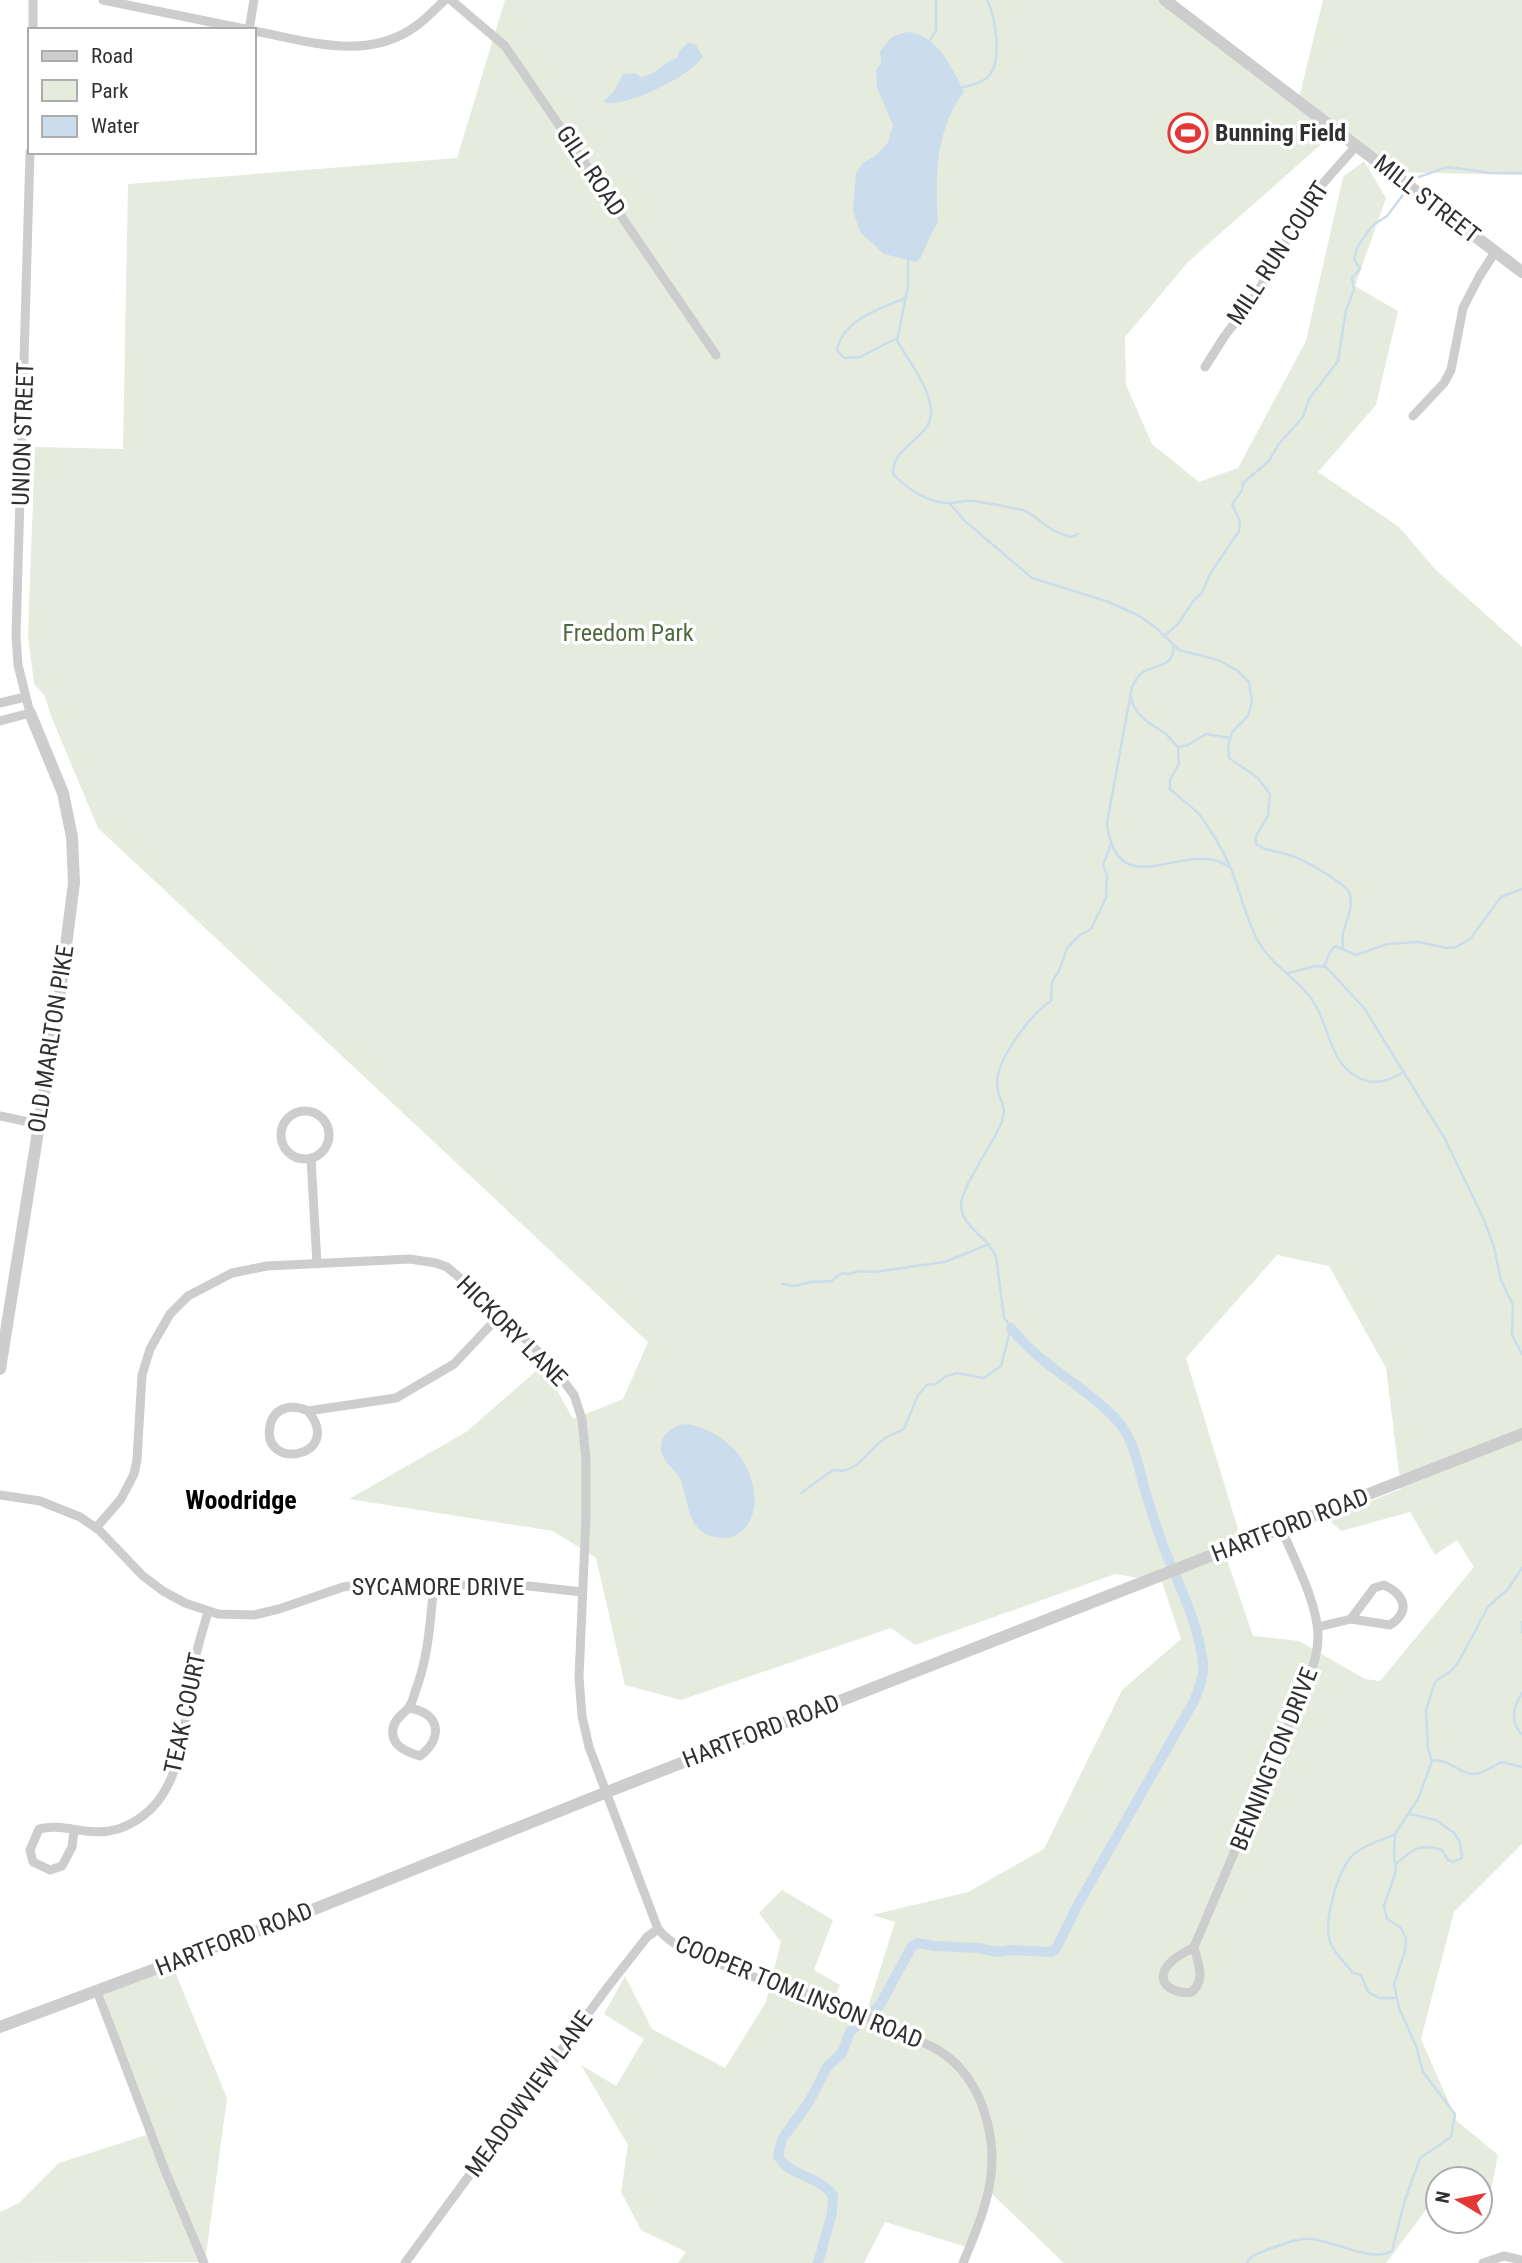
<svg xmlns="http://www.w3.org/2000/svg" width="1522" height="2263" font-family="'Roboto Condensed',sans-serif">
<rect width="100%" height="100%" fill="#fff"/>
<!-- green -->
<g fill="#e5ecde" fill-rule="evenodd">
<path d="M 505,0 L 1160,0 L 1299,98 L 1323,0 L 1522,0 L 1522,175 L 1388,172 L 1335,132 L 1188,262 L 1125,337 L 1126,385 L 1152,444 L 1199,482 L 1238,468 L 1306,341 L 1343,177 L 1364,161 L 1386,198 L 1355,286 L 1398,311 L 1376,405 L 1318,472 L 1399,527 L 1435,569 L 1522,647 L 1522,1844 L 1454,1912 L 1421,2039 L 1457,2121 L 1498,2155 L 1491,2190 L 1480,2194 L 1480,2179 L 1438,2179 L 1438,2207 L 1426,2210 L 1386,2263 L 1064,2263 L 991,2193 L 970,2248 L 885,2222 L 864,2263 L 678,2263 L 686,2252 L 641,2230 L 621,2192 L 628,2145 L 581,2065 L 616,2086 L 644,2039 L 604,2014 L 625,1976 L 652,2029 L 725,2068 L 766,2002 L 781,1942 L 759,1913 L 782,1890 L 833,1920 L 814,1970 L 840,1985 L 832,2004 L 865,2017 L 895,1922 L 872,1915 L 968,1892 L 1044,1849 L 1122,1690 L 1181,1639 L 1162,1582 L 1115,1574 L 915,1645 L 891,1628 L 681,1700 L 625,1685 L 596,1558 L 553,1531 L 349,1499 L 466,1432 L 543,1365 L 573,1419 L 623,1399 L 648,1342 L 98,828 L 51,716 L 45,696 L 34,684 L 28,635 L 35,447 L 123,449 L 128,184 L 457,158 ZM 1277,1255 L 1329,1266 L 1386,1368 L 1401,1489 L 1327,1518 L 1341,1531 L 1410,1512 L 1435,1555 L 1457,1540 L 1474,1567 L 1380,1681 L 1365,1679 L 1299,1641 L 1253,1636 L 1226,1557 L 1238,1529 L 1186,1358 Z"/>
<polygon points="173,1967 227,2098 205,2262 0,2263 0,2212 19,2203 59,2163 149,2134 103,1992"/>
</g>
<!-- water -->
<g fill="#cbdcec">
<path d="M 906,32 C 936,32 953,69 964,92 C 935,130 935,179 938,223 L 932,232 L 920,259 L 916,262 L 884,254 L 860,232 L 853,211 L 856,173 L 863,163 L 877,155 L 888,142 L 893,125 L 877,88 L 876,70 L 881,63 L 880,51 L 892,37 Z"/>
<path d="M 688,43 L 695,44 L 703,56 C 693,75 623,110 603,102 L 614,91 L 623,74 L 635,73 L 641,77 C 657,75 660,64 677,58 L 680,50 Z"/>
<path d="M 683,1424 C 703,1425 721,1436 735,1450 C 755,1471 766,1518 736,1535 C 729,1539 722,1538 715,1537 C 687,1532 689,1503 681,1481 C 678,1473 670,1468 665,1460 C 654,1443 667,1428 683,1424 Z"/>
</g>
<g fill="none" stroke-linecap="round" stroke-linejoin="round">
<!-- stream -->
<g stroke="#cbdcec" stroke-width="2.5">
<polyline points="928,44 936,30 936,0"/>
<path d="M 961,88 C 971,85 986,82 991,73 C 1002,56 995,16 987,0"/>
<polyline points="1419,177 1447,167 1491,173 1522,173"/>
<path d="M 908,260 L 908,286 L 897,341 C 909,361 929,386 931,410 C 933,439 891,445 893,474 C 906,488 927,502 946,503 C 953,504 964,500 973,501 C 990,503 1007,507 1023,510 C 1041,518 1048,532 1071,537 L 1078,534"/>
<path d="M 897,338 L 860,357 L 844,358 L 837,350 C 842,320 881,308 906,298"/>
<path d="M 950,504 L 966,522 L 1032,578 L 1106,601 L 1138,615 L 1156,628 L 1179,650 L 1218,660 L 1238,671 L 1249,682 L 1252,702 L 1248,716 L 1232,732 L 1228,745 L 1229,758 L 1258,778 L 1270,794 L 1268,816 L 1256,836 L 1256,844 C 1266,852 1280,851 1292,856 C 1304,860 1348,884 1350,895 C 1353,910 1346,920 1343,933 C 1342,938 1343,944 1343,949"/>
<polyline points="1164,636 1178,624 1193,601 1202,593 1210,574 1239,531 1240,521 1232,504 1242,490 1243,483 1269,461 1278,445 1303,417 1309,399 1338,361 1346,310 1354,290 1352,278 1360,269 1354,259 1358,246 1372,226 1387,216 1403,195"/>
<path d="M 1173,647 C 1175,666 1156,665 1143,672 C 1138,676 1135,681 1132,687 L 1107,823 C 1117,909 1188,836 1229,867"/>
<path d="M 1131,696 C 1134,717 1150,723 1166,734 C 1170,738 1174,743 1178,747 L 1179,763 L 1170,780 L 1170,789 C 1180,799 1194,807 1202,818 C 1213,834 1226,855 1233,874 C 1241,896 1246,918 1257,939 C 1271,967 1301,979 1316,1006 C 1329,1029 1331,1061 1354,1075 C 1371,1087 1388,1082 1404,1072"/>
<polyline points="1178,747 1188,745 1206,734 1230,738"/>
<polyline points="1324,966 1330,952 1335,946 1356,955 1387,944 1419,942 1446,948 1456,947 1470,939 1501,897 1522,889"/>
<polyline points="1288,973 1316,966 1326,967 1364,1008 1445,1139 1484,1220 1494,1247 1501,1280 1513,1305 1512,1335 1522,1354"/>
<polyline points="782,1284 795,1286 811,1282 831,1281 842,1273 849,1274 859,1271 874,1272 945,1262 989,1244"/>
<path d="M 801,1493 L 833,1470 C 857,1475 866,1452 884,1439 C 889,1435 898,1432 904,1429 L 918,1395 L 927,1385 L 936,1384 L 946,1376 L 957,1373 L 984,1378 L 1001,1366 L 1011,1328 L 1004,1317 L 996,1257 C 989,1237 961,1227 961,1205 C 961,1188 993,1143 1001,1124 C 1009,1104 997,1100 997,1083 C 997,1058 1032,1013 1051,1001 L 1052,982 L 1059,971 L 1067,948 L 1079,936 L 1091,929 L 1106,898 L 1107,875 L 1103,865 L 1111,844"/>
<polyline points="1522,1622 1522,1632"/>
<path d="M 1522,1693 C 1514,1706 1509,1722 1522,1734"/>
<path d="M 1432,1761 C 1448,1757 1459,1775 1476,1774 C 1485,1773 1493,1765 1502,1762 L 1522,1767"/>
<path d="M 1394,1835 C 1381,1840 1365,1845 1354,1854 C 1338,1868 1323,1922 1330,1942 C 1335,1954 1345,1963 1353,1973 L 1361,1975 L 1368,1992 L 1379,1998 L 1396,1998"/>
<path d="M 1396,1864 C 1413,1849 1419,1843 1442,1850 L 1448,1860 L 1453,1862 L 1462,1858 L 1460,1842 L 1454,1833 L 1436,1820 L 1409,1814"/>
<path d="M 1247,2263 C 1251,2254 1260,2253 1269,2249 C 1282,2245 1298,2237 1311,2239 C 1335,2241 1371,2263 1392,2251 L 1404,2203 L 1420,2158 L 1451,2137 L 1455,2114 L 1423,2072 L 1416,2046 L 1399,2008 L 1394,1984 L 1405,1951 L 1406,1938 L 1400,1927 L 1387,1919 L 1384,1906 L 1396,1871 L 1394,1854 L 1395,1834 L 1418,1799 L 1432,1761 L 1428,1749 L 1426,1710 L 1433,1688 L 1436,1681 L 1451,1671 L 1458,1663 L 1488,1607 L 1508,1589 L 1522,1568"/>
</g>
<!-- canal -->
<path stroke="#cbdcec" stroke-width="10" d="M 818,2263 L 832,2213 L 833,2196 C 820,2175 789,2177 778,2156 L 782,2139 L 809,2102 L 827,2067 L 842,2053 L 850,2032 L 880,2005 L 912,1946 L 917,1943 L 934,1946 L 979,1948 L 997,1952 L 1011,1950 L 1051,1952 L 1056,1949 L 1077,1906 L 1194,1701 C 1199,1689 1204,1677 1203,1665 C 1200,1626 1178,1584 1164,1548 C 1157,1529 1150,1507 1144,1487 C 1138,1464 1133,1437 1116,1419 C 1084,1385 1039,1365 1011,1328"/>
<!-- minor -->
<g stroke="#cdcdcd" stroke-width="9">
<polyline points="103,0 250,30"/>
<polyline points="451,0 505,46 716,355"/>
<polyline points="33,30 33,0"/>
<polyline points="249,30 254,0"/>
<path d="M 254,31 C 308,41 367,62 416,26 C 427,18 435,9 445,0"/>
<polyline points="1205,367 1224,337 1256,295 1310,198 1357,145"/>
<polyline points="1413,416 1444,383 1451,370 1463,308 1479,277 1495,252"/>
<polyline points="0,703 25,697"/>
<polyline points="0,721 30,713 18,665 16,636 30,152"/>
<circle cx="305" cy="1135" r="24"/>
<polyline points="0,1116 38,1124"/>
<polyline points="311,1158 317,1264"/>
<path d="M 308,1411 C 345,1457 261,1472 270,1426 C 274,1406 293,1404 308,1411 L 396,1398 L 454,1364 L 501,1314"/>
<polyline points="0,1495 40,1501 80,1517 99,1530 143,1576 163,1591 185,1603 218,1614 254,1615 279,1609 343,1587 373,1583 529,1586 582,1592"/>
<path d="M 96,1528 L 121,1499 L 134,1474 L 137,1460 L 142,1375 L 150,1349 L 170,1314 L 188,1296 L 232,1273 L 267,1266 L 410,1259 L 436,1263 L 447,1267 L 478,1293 L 550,1363 L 574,1395 L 582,1419 L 586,1460 L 586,1517 L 579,1677 L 582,1716 L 589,1747 L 658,1929 C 676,1951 707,1958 732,1969 C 770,1984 810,1994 848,2008 C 866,2015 883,2024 901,2033 C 920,2041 941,2049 956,2064 C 986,2094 998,2146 989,2188 C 984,2213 973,2239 963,2263"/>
<path d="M 1318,1627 L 1351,1619 L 1390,1625 C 1411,1611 1405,1595 1384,1585 L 1374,1588 L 1351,1619"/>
<path d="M 409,1708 C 440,1713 444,1737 420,1756 C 407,1752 390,1746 393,1728 C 395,1718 404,1714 409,1707 C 412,1703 414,1696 415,1692 C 429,1656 430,1621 434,1584"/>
<path d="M 74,1831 L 72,1847 L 62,1866 L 50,1870 L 33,1862 L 30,1850 L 39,1829 C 65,1822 87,1838 118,1829 C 184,1807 182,1732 192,1675 C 195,1653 202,1633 208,1612"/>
<path d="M 1194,1947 C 1186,1952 1176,1956 1170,1963 C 1152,1982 1173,1995 1192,1992 C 1206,1979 1198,1964 1194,1947 L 1308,1679 C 1314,1665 1318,1651 1318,1636 C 1318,1604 1294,1559 1281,1528"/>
<polyline points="97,1991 164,2168 204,2263"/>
<polyline points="405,2263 607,1988 647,1937 658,1929"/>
<polyline points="1483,2263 1504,2256 1522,2260"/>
</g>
<!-- tertiary -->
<g stroke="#cdcdcd" stroke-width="12">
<polyline points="1165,0 1522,272"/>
<polyline points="0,1369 59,1000 74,883 72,837 63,793 30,713"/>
<polyline points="0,2027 292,1918 607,1792 1522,1434"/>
</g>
</g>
<!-- icons -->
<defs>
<g id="stadium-ring" transform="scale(2.0125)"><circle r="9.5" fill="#fff" stroke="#e33836" stroke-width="1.5"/><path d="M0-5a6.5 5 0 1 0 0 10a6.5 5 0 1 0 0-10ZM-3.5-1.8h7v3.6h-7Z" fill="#e33836"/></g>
</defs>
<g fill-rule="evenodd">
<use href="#stadium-ring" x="1188" y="133"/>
</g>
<g text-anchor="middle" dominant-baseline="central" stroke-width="7" stroke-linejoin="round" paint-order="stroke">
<!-- poi labels -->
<g font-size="24" font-weight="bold" fill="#303030" stroke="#fff" text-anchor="start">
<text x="1215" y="133">Bunning Field</text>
</g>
<!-- street labels -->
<g font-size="24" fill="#303030" stroke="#fff">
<text transform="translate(591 171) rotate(56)">GILL ROAD</text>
<text transform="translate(1427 199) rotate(38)">MILL STREET</text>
<text transform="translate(1278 253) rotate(-57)">MILL RUN COURT</text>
<text transform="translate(23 434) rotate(-88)">UNION STREET</text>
<text transform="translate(51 1039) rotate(-81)">OLD MARLTON PIKE</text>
<text transform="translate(512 1331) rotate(45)">HICKORY LANE</text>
<text transform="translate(1290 1525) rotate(-21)">HARTFORD ROAD</text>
<text x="438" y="1587">SYCAMORE DRIVE</text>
<text transform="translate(185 1713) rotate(-78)">TEAK COURT</text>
<text transform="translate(761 1731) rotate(-21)">HARTFORD ROAD</text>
<text transform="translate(1274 1759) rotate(-68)">BENNINGTON DRIVE</text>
<text transform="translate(234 1939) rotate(-21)">HARTFORD ROAD</text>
<text transform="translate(799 1992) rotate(22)">COOPER TOMLINSON ROAD</text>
<text transform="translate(529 2094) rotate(-54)">MEADOWVIEW LANE</text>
</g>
<!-- park labels -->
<g font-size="24" fill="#4f6b3d" stroke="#fff">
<text x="628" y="633">Freedom Park</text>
</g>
<!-- neighbourhood labels -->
<g font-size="26" font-weight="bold" fill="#000" stroke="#fff">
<text x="241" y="1500">Woodridge</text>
</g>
</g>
<!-- legend -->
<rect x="28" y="28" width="228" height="126" fill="#ffffff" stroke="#acacac" stroke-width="2"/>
<rect x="42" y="51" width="35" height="10" fill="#cdcdcd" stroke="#acacac" stroke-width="2"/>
<text x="91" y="63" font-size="21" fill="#303030">Road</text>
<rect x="42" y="80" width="35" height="21" fill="#e5ecde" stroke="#acacac" stroke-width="2"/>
<text x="91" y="98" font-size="21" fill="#303030">Park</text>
<rect x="42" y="116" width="35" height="21" fill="#cbdcec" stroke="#acacac" stroke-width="2"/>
<text x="91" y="133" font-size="21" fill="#303030">Water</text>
<!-- north arrow -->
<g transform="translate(1459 2200) rotate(280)"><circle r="33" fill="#ffffff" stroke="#acacac" stroke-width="2"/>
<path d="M0-5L12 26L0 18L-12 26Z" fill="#e33836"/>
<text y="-10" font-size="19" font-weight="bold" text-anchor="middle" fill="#303030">N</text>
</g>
</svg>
